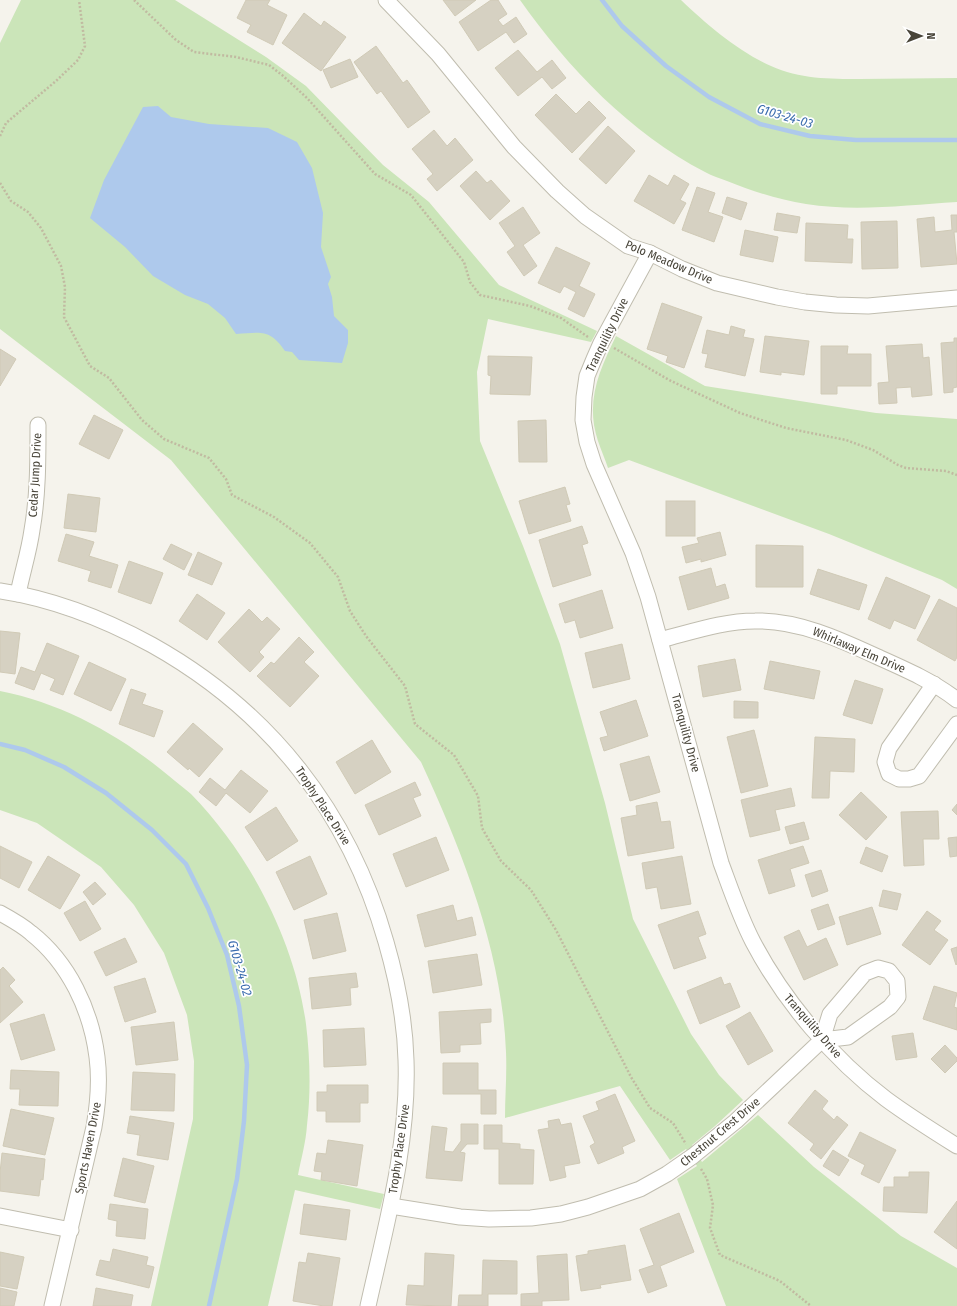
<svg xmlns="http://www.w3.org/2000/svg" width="957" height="1306" font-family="'Fira Sans Condensed',sans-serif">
<rect width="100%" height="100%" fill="#f5f3ec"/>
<!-- green -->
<g fill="#cbe5b9">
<path d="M 21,0 L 175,0 L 266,57 L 306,86 L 383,165 L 429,202 L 499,285 L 597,331 L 591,342 L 488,319 L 477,372 L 480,441 L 523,546 L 560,644 L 605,803 L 633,919 L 691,1034 L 719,1075 L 743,1100 L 715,1126 L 692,1145 L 702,1162 L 758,1115 L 814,1167 L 901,1236 L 957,1268 L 957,1306 L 726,1306 L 677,1179 L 697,1166 L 686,1149 L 670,1160 L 620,1086 L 505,1118 C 505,1096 507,1074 506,1052 C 502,951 463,853 421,762 L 171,460 L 0,329 L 0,43 Z"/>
<path d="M 520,0 L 681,0 C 706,24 739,52 771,66 C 799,79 830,79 860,79 C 892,79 925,78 957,78 L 957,202 C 907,205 856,212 806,204 C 779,200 752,191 727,181 C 720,178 712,176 705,172 C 630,133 568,68 520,0 Z"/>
<path d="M 616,336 L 705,386 L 876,413 L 957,419 L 957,589 L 942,580 L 829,534 L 629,460 L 608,468 C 605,459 601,450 598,441 C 585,402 599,371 616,336 Z"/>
<path d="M 0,691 C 62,703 120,735 169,776 C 176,782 184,788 191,794 C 249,853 295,941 306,1024 C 310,1057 311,1092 307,1125 C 306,1142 301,1159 298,1175 L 384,1194 L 380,1209 L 295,1190 L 268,1306 L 151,1306 L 193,1119 L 194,1061 L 187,1015 L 164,953 L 134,905 L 101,867 L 37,823 L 0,810 Z"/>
</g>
<!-- water -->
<path fill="#aec9ec" d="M 158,106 L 171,117 L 209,124 L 268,128 L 297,142 L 312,168 L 323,213 L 321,247 L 331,277 L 328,284 L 332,297 L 334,316 L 348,330 L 348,343 L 342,363 L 299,360 L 292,352 L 285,351 C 269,328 261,333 236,334 L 225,318 L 208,304 L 185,295 L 153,276 L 125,247 L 90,218 L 104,180 L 143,107 Z"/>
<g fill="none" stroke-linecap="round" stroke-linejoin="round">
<!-- stream -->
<g stroke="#aec9ec" stroke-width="4.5">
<polyline points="602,0 622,26 666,66 709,97 760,124 810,136 856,140 957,140"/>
<polyline points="0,744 25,750 64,767 106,793 152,830 186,864 208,908 227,955 239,1006 247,1065 244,1121 237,1179 209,1306"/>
</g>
</g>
<!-- building -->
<g fill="#d6d1c2" stroke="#d0cab6">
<polygon points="246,0 270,0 267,5 287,15 273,45 247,32 251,25 237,18"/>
<polygon points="443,0 476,0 455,16"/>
<polygon points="491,0 498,0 507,14 498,20 503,26 516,17 527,34 514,43 506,32 478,51 459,22"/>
<polygon points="304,13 321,26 324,21 346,37 321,71 282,43"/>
<polygon points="376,46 403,83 407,80 430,112 408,128 381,91 377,94 354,62"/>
<polygon points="518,50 537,72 552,60 566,78 552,89 542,77 518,96 495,68"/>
<polygon points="350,59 358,77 331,88 323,70"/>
<polygon points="556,94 576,114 589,101 606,118 572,153 535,115"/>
<polygon points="608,126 635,151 606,184 579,159"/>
<polygon points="434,130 447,146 455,138 473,160 437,191 427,179 433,174 412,149"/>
<polygon points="476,171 487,183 491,180 510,201 490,220 460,186"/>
<polygon points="649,175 668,186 674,175 689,184 680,200 686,203 674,224 634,201"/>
<polygon points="697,187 715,193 708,212 723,217 714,242 682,230"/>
<polygon points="727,197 747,203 741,220 722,213"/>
<polygon points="523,207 540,233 523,245 537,266 524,276 507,252 515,246 499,223"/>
<polygon points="777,213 800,217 797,233 774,230"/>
<polygon points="951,215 957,215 957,232 954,232 957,264 921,267 917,219 934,217 935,232 952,230"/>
<polygon points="897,221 898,268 862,269 861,222"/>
<polygon points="806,223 848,225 847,239 853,239 852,263 805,261"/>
<polygon points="745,230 778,237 773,262 740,255"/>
<polygon points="556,247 590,263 579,286 595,294 584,317 568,309 576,292 564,286 560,293 538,283"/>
<polygon points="662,303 702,317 684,368 666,362 668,356 647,349"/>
<polygon points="731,326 745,330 743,337 754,339 745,376 705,367 708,354 702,353 707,330 729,335"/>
<polygon points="765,336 809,341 804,375 781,372 781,375 760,372"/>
<polygon points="954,338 957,338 957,387 953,388 953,392 944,393 941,343 954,342"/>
<polygon points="922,344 923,358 929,357 932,395 912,397 911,387 896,388 897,403 879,404 878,383 889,382 886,346"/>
<polygon points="821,346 848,346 847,354 871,354 871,386 837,386 837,394 821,394"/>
<polygon points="0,349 16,359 0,386"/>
<polygon points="488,356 532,357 530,395 490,394 491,376 488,375"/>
<polygon points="94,415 123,430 109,459 79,444"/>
<polygon points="546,420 547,462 519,462 518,421"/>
<polygon points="565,487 570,504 566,505 571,521 529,534 519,501"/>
<polygon points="68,494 100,498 96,532 64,528"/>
<rect x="666" y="501" width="29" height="35"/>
<polygon points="582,526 588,543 582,545 591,575 553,587 539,540"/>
<polygon points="720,532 726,555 701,562 701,559 686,563 682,547 699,543 697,538"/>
<polygon points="66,534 94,542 89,556 118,565 111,588 88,581 91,571 58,561"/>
<polygon points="171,544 192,554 184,570 163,559"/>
<polygon points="756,545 803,546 803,587 756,587"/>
<polygon points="198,552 222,563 212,585 188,575"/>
<polygon points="129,561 163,573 151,604 118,592"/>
<polygon points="711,568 716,587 725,584 729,598 688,610 679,577"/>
<polygon points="818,569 867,585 859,610 810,594"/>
<polygon points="886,577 930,596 915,629 894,620 890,629 868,619"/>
<polygon points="602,590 613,628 580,638 575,620 565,623 559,604"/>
<polygon points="197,594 225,613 207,640 179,621"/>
<polygon points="939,599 957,608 957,657 955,661 917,640"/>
<polygon points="249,609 262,622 267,617 280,629 259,652 264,657 250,672 218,642"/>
<polygon points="0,631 20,633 15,674 0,672"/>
<polygon points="299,637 314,652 304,662 319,676 290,707 257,676 271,662 274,664"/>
<polygon points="47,643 79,656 63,695 50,690 55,679 41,673 34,690 15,683 21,667 35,672"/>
<polygon points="622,644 630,679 593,688 585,653"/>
<polygon points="735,659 741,690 703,697 698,666"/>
<polygon points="770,661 820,671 814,699 764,689"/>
<polygon points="89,662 126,679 111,711 74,694"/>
<polygon points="855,680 883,689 872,724 843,715"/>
<polygon points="131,689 146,694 142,704 163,711 154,737 119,724"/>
<polygon points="636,700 648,736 604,751 600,738 608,736 600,712"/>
<polygon points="734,701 758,702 758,718 734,718"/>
<polygon points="193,723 223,749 199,777 189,768 188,770 167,752"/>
<polygon points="754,730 768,786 741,793 727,737"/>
<polygon points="815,737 855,739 854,772 830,771 829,798 812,798"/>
<polygon points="372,740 391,772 355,794 336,762"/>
<polygon points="649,756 660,792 630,801 620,764"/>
<polygon points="241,770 268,791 250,813 226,793 216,806 199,792 210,778 225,790"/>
<polygon points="415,782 421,795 413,798 421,816 379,835 365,805"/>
<polygon points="791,788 795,806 775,810 780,830 750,837 741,800"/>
<polygon points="861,792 887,817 866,840 839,815"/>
<polygon points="657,802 661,822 670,821 674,848 628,856 621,818 637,815 636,806"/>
<polygon points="957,804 957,815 952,810"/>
<polygon points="276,807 298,841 267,861 245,827"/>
<polygon points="938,811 939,839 923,839 924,865 904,866 901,812"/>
<polygon points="804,822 809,839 790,844 785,827"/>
<polygon points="436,837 449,870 406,887 393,854"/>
<polygon points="957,837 957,856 950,857 948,838"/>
<polygon points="0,846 32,862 19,888 0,878"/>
<polygon points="803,846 809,863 790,869 795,886 769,894 758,860"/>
<polygon points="866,847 888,856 882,872 860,863"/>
<polygon points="48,856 80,875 60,909 28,890"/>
<polygon points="310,856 327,894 294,910 276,872"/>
<polygon points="682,856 691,904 661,909 657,887 646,889 642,863"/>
<polygon points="821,870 828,891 812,897 805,875"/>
<polygon points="95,882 106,894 93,905 83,892"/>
<polygon points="883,890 901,894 897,910 879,906"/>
<polygon points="85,901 101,929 80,941 64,913"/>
<polygon points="828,904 835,924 818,930 811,910"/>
<polygon points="453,905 457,921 472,917 476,935 425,947 417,915"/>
<polygon points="872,907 881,934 847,945 839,917"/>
<polygon points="698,911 706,934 698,937 706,958 674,969 658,925"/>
<polygon points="927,911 941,921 934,930 948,940 930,965 902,945"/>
<polygon points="337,913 346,951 313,959 304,920"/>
<polygon points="799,930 807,947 826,938 838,965 804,980 784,937"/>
<polygon points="125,938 137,962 106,976 94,952"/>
<polygon points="957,947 957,964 956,965 951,949"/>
<polygon points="477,954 482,985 433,993 428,961"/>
<polygon points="3,967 15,980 9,986 23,1002 0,1023 0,970"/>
<polygon points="356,973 358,987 350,988 351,1005 312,1009 309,978"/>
<polygon points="721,977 724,985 730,983 740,1007 700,1024 687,991"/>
<polygon points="145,978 156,1012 125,1022 114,987"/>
<polygon points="934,986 957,993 954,1007 957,1008 957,1030 923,1019"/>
<polygon points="491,1009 491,1022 480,1023 481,1044 460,1045 460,1052 441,1053 439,1012"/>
<polygon points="750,1012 773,1051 748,1065 726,1026"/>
<polygon points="44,1014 55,1050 21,1060 10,1024"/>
<polygon points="174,1022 178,1060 136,1065 131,1027"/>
<polygon points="364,1028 366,1065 324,1067 323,1030"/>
<polygon points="913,1033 917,1057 896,1060 892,1036"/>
<polygon points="945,1045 957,1058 957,1061 945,1073 931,1059"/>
<polygon points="443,1063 478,1063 478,1090 496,1090 496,1114 481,1114 481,1094 443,1094"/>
<polygon points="11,1070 59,1072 58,1106 19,1105 20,1089 10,1089"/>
<polygon points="133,1072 175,1074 174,1111 131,1110"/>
<polygon points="327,1085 368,1085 368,1103 360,1103 360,1122 326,1122 326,1111 317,1111 317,1092 327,1092"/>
<polygon points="815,1090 828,1101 822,1109 834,1120 837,1116 848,1125 821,1159 810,1150 814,1144 788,1123"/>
<polygon points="615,1094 635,1141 622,1147 624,1153 598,1164 590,1146 595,1143 583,1116 599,1110 596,1102"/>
<polygon points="11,1109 54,1118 45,1155 3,1146"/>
<polygon points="130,1116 174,1123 168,1160 137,1155 140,1135 127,1133"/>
<polygon points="559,1119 561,1125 571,1123 580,1163 564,1166 566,1177 550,1181 538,1130 549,1128 548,1121"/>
<polygon points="461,1124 478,1124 478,1144 467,1144 460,1152 465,1153 462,1181 426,1178 432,1126 447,1128 444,1151 453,1152 461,1141"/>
<polygon points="484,1125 502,1125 502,1143 520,1144 520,1149 534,1150 533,1184 499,1184 499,1149 484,1149"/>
<polygon points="860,1132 896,1150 879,1183 861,1174 865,1165 848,1156"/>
<polygon points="328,1140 363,1145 357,1186 321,1180 322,1172 314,1171 317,1153 326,1154"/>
<polygon points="833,1150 849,1160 839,1176 823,1166"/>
<polygon points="2,1153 45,1159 43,1180 41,1179 39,1196 0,1191 0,1173"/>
<polygon points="123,1158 154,1166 145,1203 114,1196"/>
<polygon points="909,1172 929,1172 927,1213 883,1211 884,1187 894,1187 894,1177 909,1177"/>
<polygon points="957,1201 957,1249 934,1232"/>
<polygon points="110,1204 148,1209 145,1239 116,1236 117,1221 108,1219"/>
<polygon points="304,1204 350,1210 346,1240 300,1234"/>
<polygon points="679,1213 694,1252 660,1266 667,1286 648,1293 639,1270 654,1265 640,1229"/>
<polygon points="625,1245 631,1280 600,1285 601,1288 581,1291 576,1256 588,1254 588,1251"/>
<polygon points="113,1249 148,1257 146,1265 154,1267 149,1288 96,1275 100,1260 110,1262"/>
<polygon points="0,1252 24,1257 17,1289 0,1286"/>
<polygon points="308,1253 340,1258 332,1306 324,1306 293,1301 299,1262 306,1263"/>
<polygon points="425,1253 454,1255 451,1306 406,1305 408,1285 424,1286"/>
<polygon points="567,1254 569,1300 542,1301 542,1306 521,1306 521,1294 539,1293 537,1256"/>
<polygon points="483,1260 517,1261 517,1294 488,1294 488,1306 458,1306 459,1295 482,1295"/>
<polygon points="0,1288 17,1292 14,1306 0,1306"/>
<polygon points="96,1288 133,1295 131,1306 93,1306"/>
</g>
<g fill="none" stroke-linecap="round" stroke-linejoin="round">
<!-- street casing -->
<g stroke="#c0bdaf" stroke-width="17">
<g id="street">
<polyline points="386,0 438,54 514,147 557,191 585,216 628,246 650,253 682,269 717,283 777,297 805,302 836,305 868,306 957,298"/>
<path d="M 650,253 L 601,343 L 594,359 L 587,376 L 584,397 L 583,420 L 587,442 L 594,464 L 633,553 L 648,597 L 721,863 C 731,890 740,917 753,942 C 784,1001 833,1059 886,1099 C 909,1116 933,1131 957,1146"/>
<path d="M 0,591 C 54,599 104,619 152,645 C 270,711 349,812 386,942 C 397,980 405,1020 406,1060 C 409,1144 386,1225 368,1306"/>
<path d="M 18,594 C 22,573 29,552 32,530 C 38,496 38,461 38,425"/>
<path d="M 660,640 C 692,632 723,621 755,621 C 799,620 841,640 880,658 C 907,670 934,682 957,700"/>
<polyline points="934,684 889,748 885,762 889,774 899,779 909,779 919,776 957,724"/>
<path d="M 0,913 C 11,919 22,925 31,933 C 69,963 91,1010 97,1057 C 100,1080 98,1104 94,1127 L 52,1306"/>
<polyline points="391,1206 460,1217 489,1219 531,1218 561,1214 588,1207 640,1189 667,1174 693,1156 736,1121 822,1040 830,1014 865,973 878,968 889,971 897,981 898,997 890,1007 848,1037 822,1040"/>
<polyline points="0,1216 71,1230"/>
</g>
</g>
<!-- path -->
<g stroke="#c1baa1" stroke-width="2.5" stroke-dasharray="2 2" stroke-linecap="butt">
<polyline points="134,0 176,40 194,52 236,57 269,65 282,75 307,98 375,174 411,195 464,262 470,282 480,295 530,306 561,318 588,337"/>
<polyline points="0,136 6,123 56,81 78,60 85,46 79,0"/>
<polyline points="0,183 11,201 28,212 41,228 61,266 65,287 64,317 90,366 109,378 142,420 164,439 209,458 226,479 232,495 274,517 310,543 338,577 350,611 366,636 405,686 415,724 454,755 478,796 482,828 501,861 531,890 556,930 631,1077 650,1108 673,1123 686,1144"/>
<polyline points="614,348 671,381 740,413 786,428 846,440 873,450 898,465 906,468 946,471 957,475"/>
<polyline points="701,1169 707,1179 713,1205 710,1228 720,1255 780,1281 811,1306"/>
</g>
<!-- street -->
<use href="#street" stroke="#fff" stroke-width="15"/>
</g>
<g text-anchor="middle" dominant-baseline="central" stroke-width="3.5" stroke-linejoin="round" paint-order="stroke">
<!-- street labels -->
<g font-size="12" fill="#49453a" stroke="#fff">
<text transform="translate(669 262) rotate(23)">Polo Meadow Drive</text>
<text transform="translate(607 335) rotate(-64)">Tranquility Drive</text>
<text transform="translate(35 475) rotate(-87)">Cedar Jump Drive</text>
<text transform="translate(859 650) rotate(23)">Whirlaway Elm Drive</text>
<text transform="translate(686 733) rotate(75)">Tranquility Drive</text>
<text transform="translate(323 806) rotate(57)">Trophy Place Drive</text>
<text transform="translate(813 1026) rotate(49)">Tranquility Drive</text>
<text transform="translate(720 1132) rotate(-40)">Chestnut Crest Drive</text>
<text transform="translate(88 1148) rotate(-79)">Sports Haven Drive</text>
<text transform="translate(399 1149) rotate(-82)">Trophy Place Drive</text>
</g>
<!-- water labels -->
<g font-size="13" font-style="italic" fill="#3a6cae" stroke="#fff">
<text transform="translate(785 116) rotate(16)">G103-24-03</text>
<text transform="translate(240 968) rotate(74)">G103-24-02</text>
</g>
</g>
<!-- north arrow -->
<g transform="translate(921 36) rotate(90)" stroke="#ffffff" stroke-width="3" paint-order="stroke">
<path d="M0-3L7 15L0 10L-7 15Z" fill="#49453a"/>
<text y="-6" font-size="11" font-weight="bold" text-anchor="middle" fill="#49453a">N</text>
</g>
</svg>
